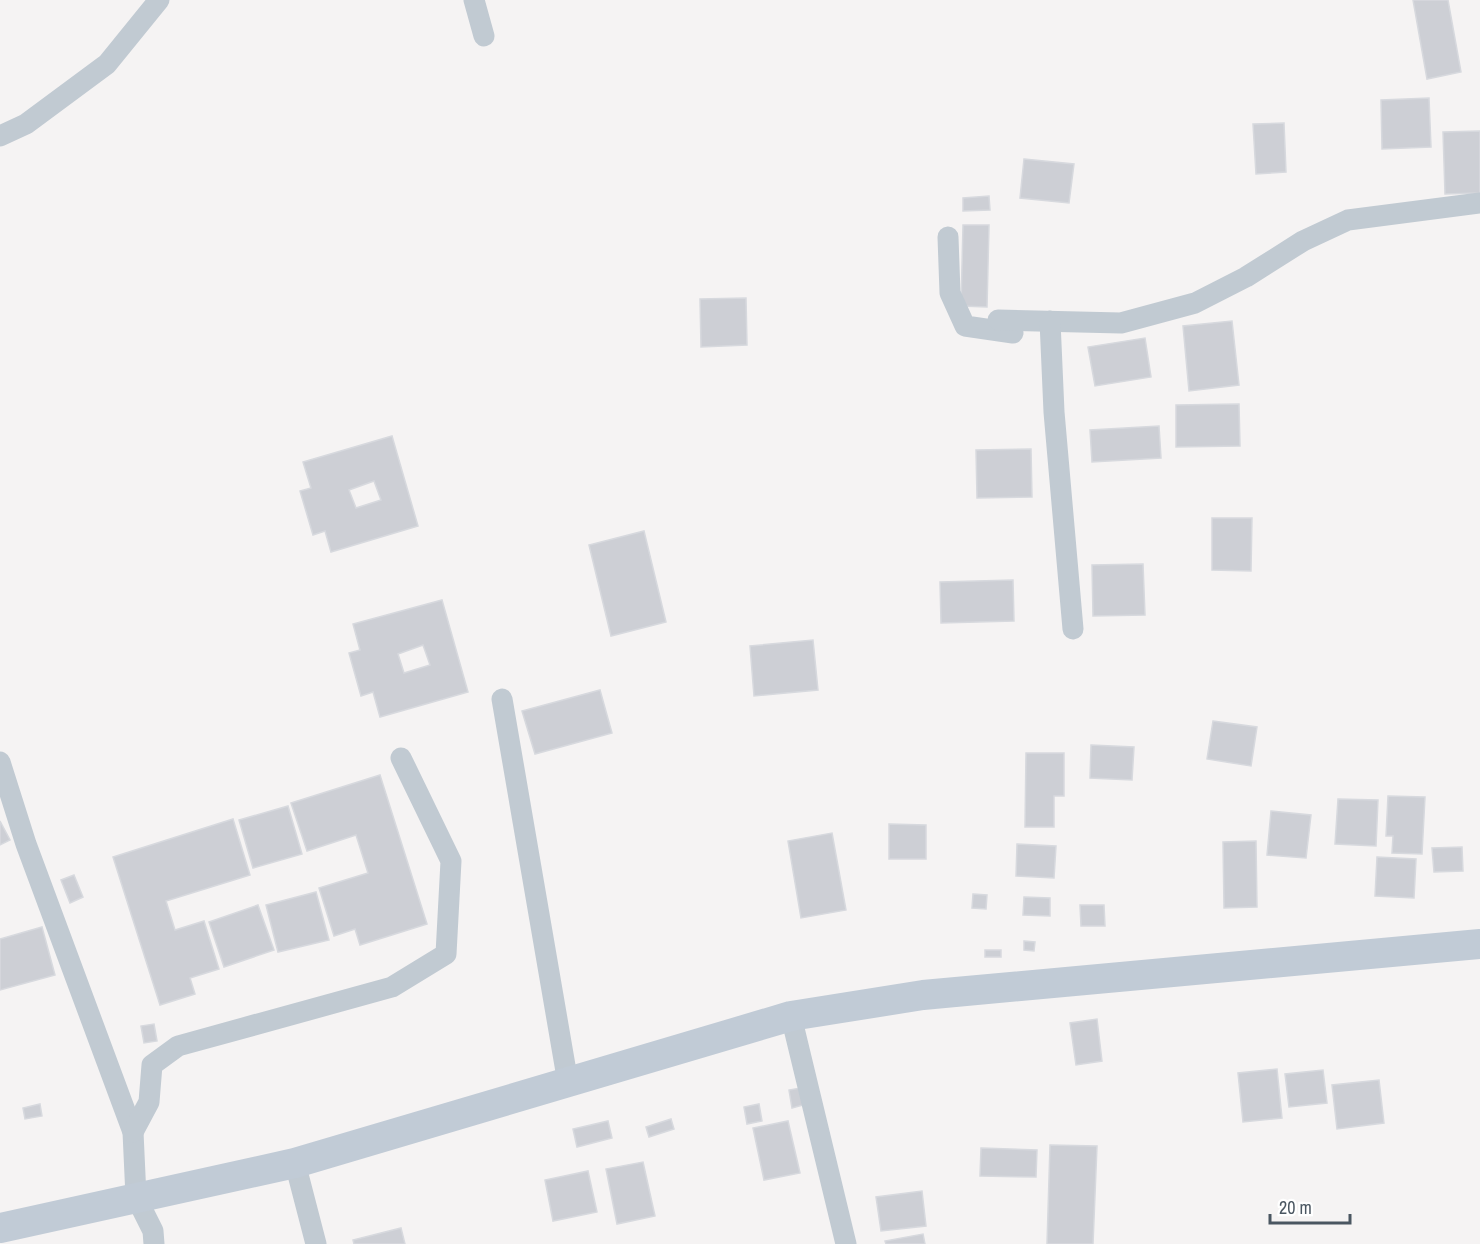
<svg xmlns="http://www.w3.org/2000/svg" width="1480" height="1244" font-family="'Archivo Narrow',sans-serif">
<rect width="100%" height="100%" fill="#f5f3f3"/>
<!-- building -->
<g fill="#cdcfd5" stroke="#d7d9de" stroke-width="1.5" fill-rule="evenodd">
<polygon points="1413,0 1448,0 1461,72 1427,79"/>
<polygon points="1429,98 1431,147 1382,149 1381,100"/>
<polygon points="1284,123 1286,172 1256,174 1253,124"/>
<polygon points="1480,131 1480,193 1445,194 1443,132"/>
<polygon points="1024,159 1074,164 1069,203 1020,198"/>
<polygon points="989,196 990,210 963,211 963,198"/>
<polygon points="963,225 989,225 987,307 961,306"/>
<polygon points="746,298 747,345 701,347 700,299"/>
<polygon points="1232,321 1239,385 1189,391 1183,326"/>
<polygon points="1145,338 1151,377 1095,386 1088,347"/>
<polygon points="1239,404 1240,446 1176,447 1176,405"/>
<polygon points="1159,426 1161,458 1092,462 1090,430"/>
<path d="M 392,436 L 418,526 L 331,552 L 325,531 L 313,535 L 300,491 L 311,488 L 303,462 ZM 374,481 L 381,500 L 356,508 L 349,490 Z"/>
<polygon points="1031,449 1032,497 977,498 976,450"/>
<polygon points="1212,518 1252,518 1251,571 1212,570"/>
<polygon points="644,531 666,622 611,636 589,545"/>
<polygon points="1143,564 1145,615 1093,616 1092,565"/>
<polygon points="1013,580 1014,621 941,623 940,582"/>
<path d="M 442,600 L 468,692 L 380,717 L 373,692 L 361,696 L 349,653 L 360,650 L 353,624 ZM 423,645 L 430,665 L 404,673 L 398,654 Z"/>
<polygon points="813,640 818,690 754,696 750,646"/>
<polygon points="600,690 612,733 535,754 522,711"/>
<polygon points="1213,721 1257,727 1251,766 1207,759"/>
<polygon points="1091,745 1134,747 1132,780 1090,778"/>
<polygon points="1026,753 1064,753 1064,796 1054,796 1054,827 1025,827"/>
<polygon points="380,775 427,924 360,945 355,929 334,936 319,888 368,873 356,835 307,851 291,803"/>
<polygon points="1388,796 1425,797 1422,854 1392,853 1393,836 1386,836"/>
<polygon points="1338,799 1378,800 1376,846 1335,844"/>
<polygon points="288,806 302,854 253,868 239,820"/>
<polygon points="1271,811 1311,815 1306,858 1267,855"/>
<polygon points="233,819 250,875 166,901 175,930 204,921 219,969 190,978 195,994 160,1005 113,857"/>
<polygon points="0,821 10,840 0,845"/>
<polygon points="889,824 926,825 926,859 889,859"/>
<polygon points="832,833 846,910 801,918 788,841"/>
<polygon points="1256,841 1257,907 1224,908 1223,842"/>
<polygon points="1017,844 1056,846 1054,878 1016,876"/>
<polygon points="1462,847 1463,871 1434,872 1432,848"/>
<polygon points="1377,857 1416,859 1414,898 1375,896"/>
<polygon points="74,875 83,897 70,903 61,880"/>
<polygon points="316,892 329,940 278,952 266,905"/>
<polygon points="973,894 987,895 986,909 972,908"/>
<polygon points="1024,897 1050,898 1050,916 1023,915"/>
<polygon points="258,905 274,950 224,967 209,922"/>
<polygon points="1080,905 1104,905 1105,926 1081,926"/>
<polygon points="42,927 55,975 0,990 0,939"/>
<polygon points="1024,941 1035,942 1034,951 1024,950"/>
<rect x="985" y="950" width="16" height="7"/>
<polygon points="1097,1019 1102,1061 1076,1065 1070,1023"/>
<polygon points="154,1024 157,1041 144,1043 141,1026"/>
<polygon points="1277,1069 1282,1118 1243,1122 1238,1073"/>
<polygon points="1323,1070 1327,1103 1289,1107 1285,1074"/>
<polygon points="1379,1080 1384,1123 1337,1129 1332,1085"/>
<polygon points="800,1088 803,1105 792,1108 789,1090"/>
<polygon points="40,1104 42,1116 25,1119 23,1108"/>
<polygon points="759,1104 762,1121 747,1124 744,1107"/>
<polygon points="671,1119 674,1129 649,1137 646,1127"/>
<polygon points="608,1121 612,1138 577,1147 573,1129"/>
<polygon points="788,1121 800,1173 764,1180 753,1128"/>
<polygon points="1050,1145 1097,1146 1093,1244 1047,1244"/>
<polygon points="981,1148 1037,1150 1036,1177 980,1176"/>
<polygon points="643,1162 655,1216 617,1224 606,1169"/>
<polygon points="588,1171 597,1212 553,1221 545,1180"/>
<polygon points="922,1191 926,1226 881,1231 876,1197"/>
<polygon points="401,1228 405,1244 354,1244 353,1240"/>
<polygon points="923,1234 925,1244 886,1244 885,1241"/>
</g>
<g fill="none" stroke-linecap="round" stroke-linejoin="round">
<!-- street -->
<g stroke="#c1cad2" stroke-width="21">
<polyline points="474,0 484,36"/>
<polyline points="0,136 26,124 107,64 159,0"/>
<polyline points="948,237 950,293 965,326 1013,333"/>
<polyline points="998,320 1121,323 1195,303 1246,277 1303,241 1348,220 1480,203"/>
<polyline points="1050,321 1054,412 1073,629"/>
<polyline points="502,699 568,1083"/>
<polyline points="0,762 26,844 133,1132 136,1197 153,1231 154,1244"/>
<polyline points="791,1016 846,1244"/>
<polyline points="133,1132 149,1102 152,1065 178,1046 392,987 446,954 451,861 401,758"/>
<polyline points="295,1163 316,1244"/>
</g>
<!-- secondary -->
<polyline stroke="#c1cbd6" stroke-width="30" points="0,1228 295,1163 791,1016 923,995 1480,944"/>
</g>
<!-- scale -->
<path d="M1270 1214v9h80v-9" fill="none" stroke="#4a5661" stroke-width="3"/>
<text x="1279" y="1214" font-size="18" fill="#4a5661" stroke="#ffffff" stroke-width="4.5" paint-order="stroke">20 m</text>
</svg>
